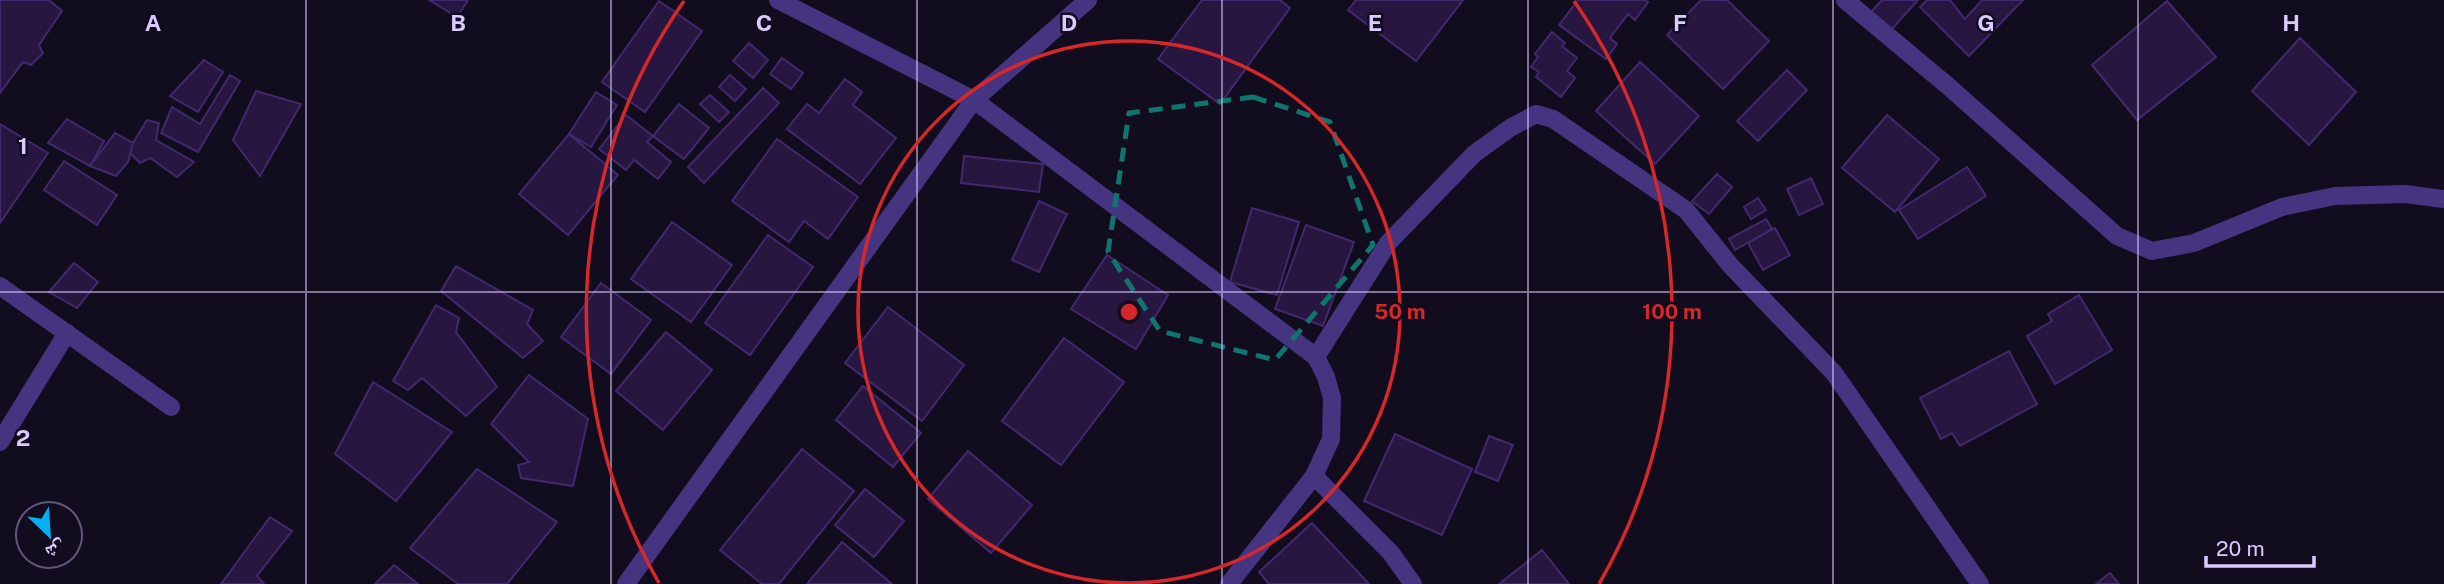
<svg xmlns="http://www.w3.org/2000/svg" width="2444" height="584" font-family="'Public Sans','Noto Naskh Arabic',sans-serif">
<rect width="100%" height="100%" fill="#120c1f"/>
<!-- building -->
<g fill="#271740" stroke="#42286d" stroke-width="2">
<polygon points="0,0 49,0 62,11 39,45 43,53 31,65 23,62 0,93"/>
<polygon points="429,0 468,0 457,17"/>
<polygon points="1202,0 1280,0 1290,8 1220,104 1158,59"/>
<polygon points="1356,0 1463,0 1416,61 1348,10"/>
<polygon points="1578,0 1645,0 1648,2 1635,20 1628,14 1610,38 1617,44 1606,59 1559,25"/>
<polygon points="1701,0 1727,0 1769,41 1723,89 1667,35"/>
<polygon points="1882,0 1918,0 1891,30 1871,12"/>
<polygon points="1927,0 1950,0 1965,19 1982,0 2023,0 1969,56 1920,7"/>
<polygon points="659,1 702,31 645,112 602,82"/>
<polygon points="2167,1 2216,57 2137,120 2092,65"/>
<polygon points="1552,32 1565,43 1562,46 1577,58 1567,71 1575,78 1561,97 1536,77 1539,72 1531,67 1538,57 1535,54"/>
<polygon points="2300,38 2356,92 2309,145 2252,91"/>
<polygon points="749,43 768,60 753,78 733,61"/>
<polygon points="782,58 803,73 791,89 770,74"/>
<polygon points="204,60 223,72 198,112 170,96"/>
<polygon points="1640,62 1699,116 1655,164 1596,111"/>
<polygon points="1787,70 1807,90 1758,141 1737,121"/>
<polygon points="230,75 240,81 198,152 161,133 172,107 200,124"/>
<polygon points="730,75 746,89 735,101 719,87"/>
<polygon points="845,79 862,92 853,105 896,138 860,184 787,129 807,104 819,113"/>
<polygon points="763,88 779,103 704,183 688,167"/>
<polygon points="256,91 301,104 260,176 233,140"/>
<polygon points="596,92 617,105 591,147 569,134"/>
<polygon points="710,95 729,112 719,122 700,104"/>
<polygon points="679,104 709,128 684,159 653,136"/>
<polygon points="626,115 653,136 647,142 671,162 658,179 634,160 626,170 599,149"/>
<polygon points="1887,115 1939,159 1895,212 1842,168"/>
<polygon points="67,119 104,141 90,166 48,143"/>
<polygon points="147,120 159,123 156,140 194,162 177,177 150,158 140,163 128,151"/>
<polygon points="0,124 48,153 0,223"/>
<polygon points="115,133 133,143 128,162 116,176 90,166"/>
<polygon points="569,134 618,175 568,235 519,194"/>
<polygon points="777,139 858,197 828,239 804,221 789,242 732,201"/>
<polygon points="964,156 1043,164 1039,192 961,183"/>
<polygon points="64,161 117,195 97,225 44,190"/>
<polygon points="1967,167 1986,196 1918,239 1899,210"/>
<polygon points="1717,174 1732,187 1709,214 1692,201"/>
<polygon points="1811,178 1823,204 1799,215 1787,189"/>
<polygon points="1758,198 1766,210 1751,219 1744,207"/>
<polygon points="1039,201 1067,214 1039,272 1012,260"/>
<polygon points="1252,208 1299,222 1277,295 1230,282"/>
<polygon points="1766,219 1772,229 1735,250 1729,239"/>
<polygon points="672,222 732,265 691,322 631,279"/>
<polygon points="1306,225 1354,242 1323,326 1275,309"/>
<polygon points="1775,228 1790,255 1763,270 1748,243"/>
<polygon points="768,235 813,267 750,355 705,323"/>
<polygon points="1107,255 1168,295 1136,349 1071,309"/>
<polygon points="74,263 98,282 77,308 49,292"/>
<polygon points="456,266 533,310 527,324 543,341 523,358 441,291"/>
<polygon points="601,283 651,320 611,374 561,337"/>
<polygon points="2079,295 2112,350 2055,384 2027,336 2052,321 2048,314"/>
<polygon points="436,305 459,318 456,332 497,387 466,416 422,378 408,390 393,381"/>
<polygon points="888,307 964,365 922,421 845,363"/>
<polygon points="666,332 712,370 663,430 616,391"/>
<polygon points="1064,338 1124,382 1061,465 1002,421"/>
<polygon points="2009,351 2037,404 1960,446 1952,433 1941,439 1920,398"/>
<polygon points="529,375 588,419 573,486 521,478 518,465 529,462 491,424"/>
<polygon points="373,382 452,432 396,501 335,454"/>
<polygon points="863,386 921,433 893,467 836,420"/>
<polygon points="1395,434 1472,469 1442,535 1364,501"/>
<polygon points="1489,436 1513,445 1498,481 1475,472"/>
<polygon points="802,449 854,491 779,584 762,584 720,550"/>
<polygon points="968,451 1032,505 991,553 928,499"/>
<polygon points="477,469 557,522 507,584 458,584 410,548"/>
<polygon points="865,489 904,521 874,557 835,525"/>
<polygon points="270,517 292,531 257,576 264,584 221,584"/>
<polygon points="1312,523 1369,584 1269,584 1259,572"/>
<polygon points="842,542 892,584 807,584"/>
<polygon points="1542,550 1569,584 1499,584"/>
<polygon points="394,565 418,584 375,584"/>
<polygon points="2110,573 2119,584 2096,584"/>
</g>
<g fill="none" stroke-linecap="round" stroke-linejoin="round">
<!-- street -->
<g stroke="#453580" stroke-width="18">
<polyline points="778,0 974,100 1316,357 1326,377 1332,398 1331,439 1314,476 1229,584"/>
<polyline points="1845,0 1948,86 2117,236 2152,251 2194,243 2282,207 2335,196 2405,194 2444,199"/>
<polyline points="0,286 171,407"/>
<polyline points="1316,357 1388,243 1474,154 1510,128 1536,114 1553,119 1686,210 1730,265 1834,373 1980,584"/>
<polyline points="0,442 67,333"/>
<polyline points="1314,476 1391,553 1413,584"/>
<polyline points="626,584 974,100 1088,0"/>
</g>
</g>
<!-- marked area -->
<path fill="none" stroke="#0f766e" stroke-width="5" stroke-dasharray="14 9" stroke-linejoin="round" d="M 1253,97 L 1330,122 L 1373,245 L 1275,360 L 1160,331 L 1108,252 L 1129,113 Z"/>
<!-- grid -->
<path fill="none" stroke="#d9caff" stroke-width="2" stroke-opacity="0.55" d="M 306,0 L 306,584M 611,0 L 611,584M 917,0 L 917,584M 1222,0 L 1222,584M 1528,0 L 1528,584M 1833,0 L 1833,584M 2138,0 L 2138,584M 0,292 L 2444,292"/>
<!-- distance rings -->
<g fill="none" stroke="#d62828" stroke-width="3.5">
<circle cx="1129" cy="312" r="271"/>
<path d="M659 583A543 543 0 0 1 684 1M1574 1A543 543 0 0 1 1599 584"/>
</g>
<g font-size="23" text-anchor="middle" font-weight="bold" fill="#d9caff" stroke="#120c1f" stroke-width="5" stroke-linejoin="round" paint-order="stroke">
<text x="153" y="31">A</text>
<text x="458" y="31">B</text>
<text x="764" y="31">C</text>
<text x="1069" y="31">D</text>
<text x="1375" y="31">E</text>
<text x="1680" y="31">F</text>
<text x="1986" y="31">G</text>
<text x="2291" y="31">H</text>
<text x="23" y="154">1</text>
<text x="23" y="446">2</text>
</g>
<circle cx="1129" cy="312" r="10" fill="#d62828" stroke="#120c1f" stroke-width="3.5"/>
<g font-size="21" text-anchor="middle" font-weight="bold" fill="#d62828" stroke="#120c1f" stroke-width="5" stroke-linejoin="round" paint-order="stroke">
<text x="1400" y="319">50 m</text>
<text x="1672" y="319">100 m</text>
</g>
<!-- north arrow -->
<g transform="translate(49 535) rotate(155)"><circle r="33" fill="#120c1f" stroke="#625879" stroke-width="2"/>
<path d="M0-5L12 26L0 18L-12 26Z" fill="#00b0f5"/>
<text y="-10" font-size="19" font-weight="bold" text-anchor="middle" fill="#d9caff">ش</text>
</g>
<!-- scale -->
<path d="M2206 556v10h108v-10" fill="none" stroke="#d9caff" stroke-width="3.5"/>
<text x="2216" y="556" font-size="21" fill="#d9caff" stroke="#120c1f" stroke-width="5" paint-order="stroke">20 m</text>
</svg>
